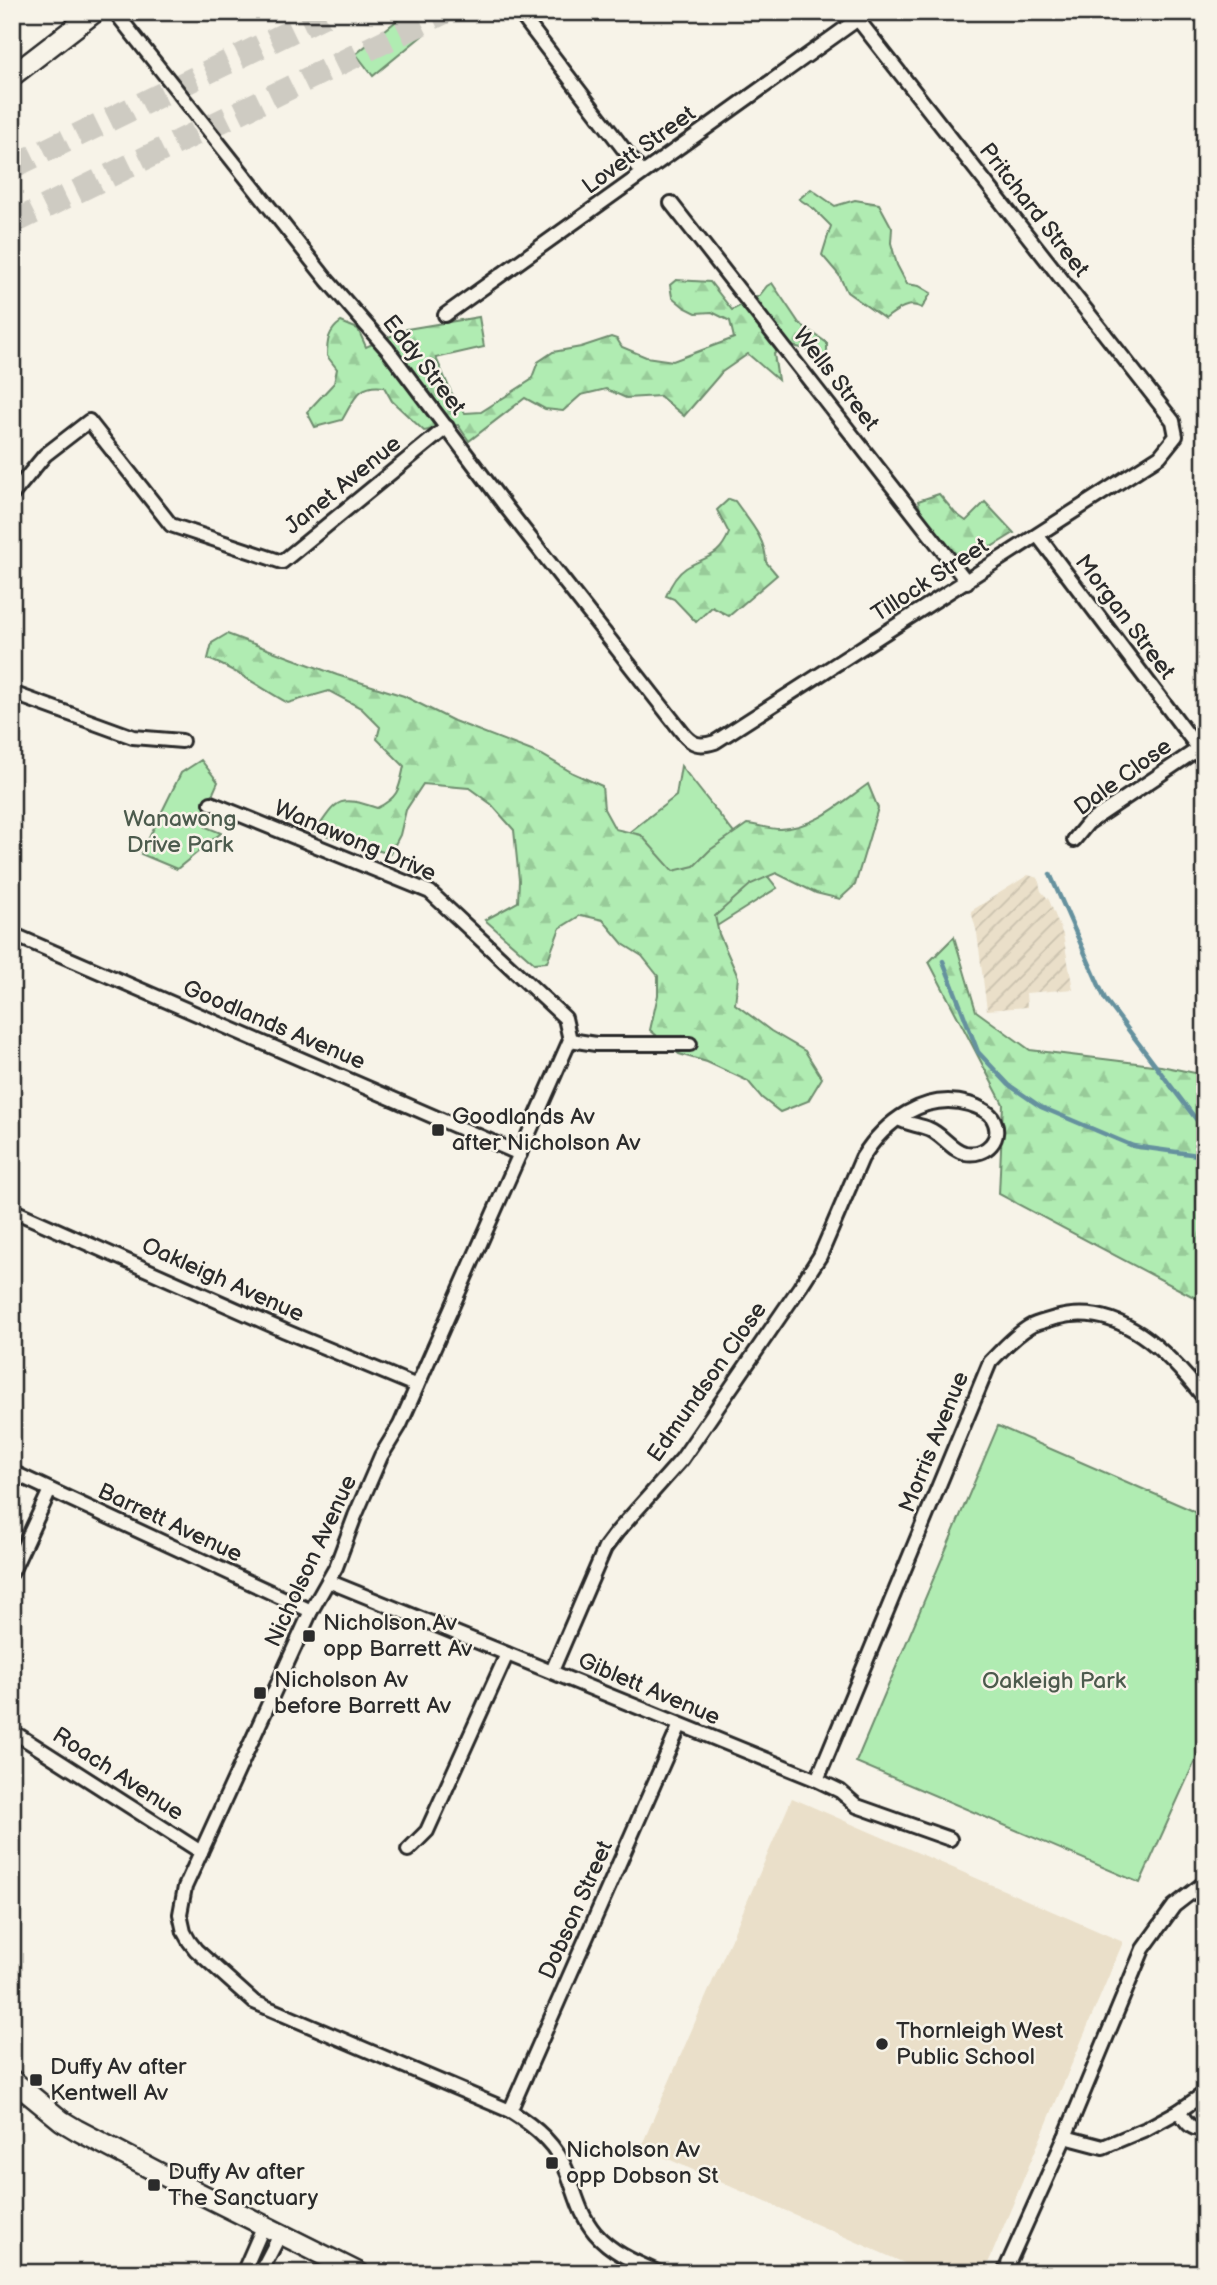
<svg xmlns="http://www.w3.org/2000/svg" width="1217" height="2285" font-family="'Balsamiq Sans',sans-serif">
<defs>
<pattern id="industrial-furrows" width="10" height="10" patternUnits="userSpaceOnUse" patternTransform="scale(1.75)"><rect width="10" height="10" fill="#eadfc9"/><path d="M-1 1l2-2M0 10L10 0M9 11l2-2" fill="none" stroke="#c9c0ad"/></pattern>
<pattern id="forest-firs" width="22" height="20" patternUnits="userSpaceOnUse" patternTransform="scale(1.75)"><rect width="22" height="20" fill="#b0ecb2"/><path d="M5 1l3.5 6h-7zM16 11l3.5 6h-7z" fill="#98cb99"/></pattern>
</defs>
<rect width="100%" height="100%" fill="#f7f3e8"/>
<filter id="ink" filterUnits="userSpaceOnUse"><feTurbulence type="fractalNoise" baseFrequency=".0143" numOctaves="2"/><feDisplacementMap in="SourceGraphic" scale="14" xChannelSelector="R" yChannelSelector="G"/><feConvolveMatrix kernelMatrix="1 2 1 2 8 2 1 2 1" color-interpolation-filters="sRGB"/></filter>
<g filter="url(#ink)">
<!-- built -->
<polygon fill="#eadfc9" points="792,1798 1123,1942 984,2273 927,2273 641,2147"/>
<!-- industrial -->
<polygon fill="url(#industrial-furrows)" points="1028,875 1038,878 1041,891 1049,900 1063,935 1073,989 1026,993 1027,1007 987,1010 977,933 971,911"/>
<!-- green -->
<g fill="#b0ecb2" stroke="#6e8c6e" stroke-width="2">
<polygon points="406,13 423,35 373,76 356,54"/>
<polygon points="201,760 218,782 202,818 206,827 221,833 177,869 141,854 181,773"/>
<polygon points="681,766 777,888 701,936 627,834 676,796"/>
<polygon points="998,1426 1205,1516 1205,1739 1140,1883 856,1762"/>
</g>
<!-- forest -->
<g fill="url(#forest-firs)" stroke="#6e8c6e" stroke-width="2">
<path d="M 811,189 L 835,206 L 855,200 L 879,204 L 892,228 L 891,243 L 897,265 L 907,284 L 919,286 L 931,293 L 922,308 C 908,300 896,311 885,319 L 847,292 L 839,275 L 822,255 L 831,226 L 814,209 L 799,199 Z"/>
<path d="M 676,280 L 710,282 L 732,310 L 759,296 L 767,286 L 772,283 L 799,323 L 827,343 L 827,358 C 810,351 788,338 774,354 L 778,380 L 748,354 L 722,372 L 684,416 L 660,396 L 626,398 L 606,389 L 581,395 L 563,411 L 545,409 L 525,398 L 469,441 L 458,425 L 424,431 L 392,401 L 384,387 C 358,383 354,400 342,420 L 315,427 L 307,412 L 334,383 L 337,369 L 327,356 C 327,341 328,331 341,322 L 358,329 L 366,347 L 407,329 L 479,317 L 484,347 L 436,358 L 451,392 L 465,413 L 481,412 L 531,380 L 538,362 L 553,352 L 581,347 L 611,337 L 617,339 L 622,347 L 646,357 L 673,361 L 734,338 L 730,321 L 712,312 L 696,313 L 684,307 L 672,297 L 670,285 Z"/>
<polygon points="939,494 955,513 966,521 985,502 1014,533 970,560 958,559 921,513 918,501"/>
<path d="M 729,499 L 735,501 C 748,520 766,538 766,562 L 777,575 L 729,616 L 712,607 L 696,622 L 674,599 L 666,596 C 670,586 677,574 686,568 C 706,556 719,558 729,533 L 717,510 Z"/>
<path d="M 227,634 L 337,675 L 404,696 L 454,721 L 542,755 L 573,773 L 602,786 L 604,809 L 615,829 L 641,835 L 673,871 L 694,866 L 710,850 L 747,824 C 758,825 769,829 780,829 C 815,828 841,803 868,784 L 878,808 L 855,885 L 840,899 L 816,893 L 776,873 L 751,884 L 715,916 L 719,934 L 738,977 L 735,1004 L 771,1031 L 805,1051 L 822,1078 L 808,1101 L 780,1112 L 762,1098 L 748,1081 L 707,1062 L 679,1054 L 650,1030 L 658,995 L 658,976 L 642,956 L 623,944 L 603,920 L 581,915 L 560,928 L 547,962 L 534,963 L 485,920 L 518,902 L 519,880 L 514,830 L 491,804 L 469,788 L 423,784 L 406,810 L 400,835 L 390,854 L 315,832 C 338,799 337,795 377,808 C 399,797 399,789 404,766 L 377,739 L 380,727 L 361,708 L 329,691 L 288,703 C 261,688 237,670 208,659 L 212,643 Z"/>
<polygon points="954,937 976,1011 1030,1050 1161,1066 1205,1075 1205,1303 999,1194 1003,1104 929,962"/>
</g>
<g fill="none" stroke-linecap="round" stroke-linejoin="round">
<!-- stream -->
<g stroke="#65919e" stroke-width="4.5">
<polyline points="1050,874 1105,999 1205,1131"/>
<polyline points="943,961 978,1052 1009,1085 1041,1107 1133,1146 1205,1156"/>
</g>
<!-- motorway-tunnel -->
<g stroke="#cecbc2" stroke-width="24" stroke-dasharray="24 12" stroke-linecap="butt">
<polyline points="12,167 331,12"/>
<polyline points="12,223 445,12"/>
</g>
<!-- minor casing -->
<g stroke="#2b2b2b" stroke-width="18">
<g id="minor">
<path d="M 115,12 L 327,280 L 388,350 L 506,507 L 682,732 C 692,745 699,747 715,742 L 1160,456 L 1176,436 L 1173,421 L 852,12"/>
<polyline points="519,12 642,173"/>
<polyline points="671,203 967,582"/>
<polyline points="445,315 858,19"/>
<polyline points="12,495 45,455 89,421 171,525 282,562 447,427"/>
<polyline points="1038,536 1205,757"/>
<polyline points="12,693 133,737 182,741"/>
<path d="M 211,803 L 430,892 L 565,1018 L 570,1040 L 400,1425 L 381,1456 L 355,1516 L 336,1567 L 311,1611 L 185,1887 L 180,1914 L 184,1932 L 189,1941 L 196,1950 L 254,2002 L 510,2111 C 536,2127 557,2145 568,2174 C 576,2195 580,2215 595,2233 C 612,2253 637,2263 660,2273"/>
<polyline points="1074,840 1088,823 1198,749"/>
<polyline points="12,934 520,1154"/>
<polyline points="570,1040 596,1044 690,1044"/>
<polyline points="12,1210 285,1331 417,1386"/>
<polyline points="12,1472 311,1611"/>
<polyline points="12,1572 50,1490"/>
<polyline points="328,1581 817,1780 840,1791 857,1806 950,1839"/>
<path d="M 552,1671 L 605,1548 L 617,1532 L 682,1459 L 800,1287 L 820,1256 L 862,1158 C 884,1122 925,1091 969,1104 C 976,1106 988,1111 992,1117 C 1005,1138 986,1157 965,1153 C 951,1150 942,1134 929,1129 C 919,1125 908,1124 898,1119"/>
<polyline points="12,1731 201,1852"/>
<path d="M 817,1780 L 990,1362 C 1002,1350 1014,1336 1029,1327 C 1037,1322 1047,1321 1055,1318 C 1120,1300 1169,1353 1205,1399"/>
<polyline points="408,1850 427,1831 507,1654"/>
<polyline points="510,2111 680,1725"/>
<path d="M 1179,2111 C 1186,2122 1191,2131 1205,2129"/>
<polyline points="1065,2137 1103,2147 1146,2129 1179,2111 1205,2093"/>
<polyline points="243,2273 264,2225"/>
<polyline points="260,2273 281,2233"/>
<polyline points="1004,2273 1065,2137 1143,1949 1174,1906 1205,1882"/>
</g>
</g>
<!-- secondary casing -->
<g stroke="#2b2b2b" stroke-width="24">
<g id="secondary">
<polyline points="12,76 95,12"/>
<polyline points="12,2080 62,2121 77,2130 163,2175 359,2273"/>
</g>
</g>
<!-- minor -->
<use href="#minor" stroke="#f7f3e8" stroke-width="12"/>
<!-- secondary -->
<use href="#secondary" stroke="#f7f3e8" stroke-width="19"/>
</g>
</g>
<!-- markers -->
<g fill="#2b2b2b" stroke="#f7f3e8" stroke-width="2.5">
<rect x="431" y="1123" width="14" height="14" rx="3.5"/>
<rect x="302" y="1629" width="14" height="14" rx="3.5"/>
<rect x="253" y="1686" width="14" height="14" rx="3.5"/>
<circle cx="882" cy="2044" r="7"/>
<rect x="29" y="2073" width="14" height="14" rx="3.5"/>
<rect x="545" y="2156" width="14" height="14" rx="3.5"/>
<rect x="147" y="2178" width="14" height="14" rx="3.5"/>
</g>
<g text-anchor="middle" dominant-baseline="central" stroke-width="5" stroke-linejoin="round" paint-order="stroke">
<!-- street labels -->
<g font-size="23" fill="#2b2b2b" stroke="#f7f3e8">
<text transform="translate(639 150) rotate(-36)">Lovett Street</text>
<text transform="translate(1034 210) rotate(52)">Pritchard Street</text>
<text transform="translate(424 365) rotate(52)">Eddy Street</text>
<text transform="translate(836 379) rotate(52)">Wells Street</text>
<text transform="translate(343 485) rotate(-39)">Janet Avenue</text>
<text transform="translate(930 580) rotate(-33)">Tillock Street</text>
<text transform="translate(1125 617) rotate(53)">Morgan Street</text>
<text transform="translate(1123 777) rotate(-36)">Dale Close</text>
<text transform="translate(355 841) rotate(23)">Wanawong Drive</text>
<text transform="translate(274 1025) rotate(23)">Goodlands Avenue</text>
<text transform="translate(223 1280) rotate(24)">Oakleigh Avenue</text>
<text transform="translate(707 1382) rotate(-55)">Edmundson Close</text>
<text transform="translate(934 1442) rotate(-68)">Morris Avenue</text>
<text transform="translate(170 1523) rotate(25)">Barrett Avenue</text>
<text transform="translate(311 1561) rotate(-65)">Nicholson Avenue</text>
<text transform="translate(649 1689) rotate(23)">Giblett Avenue</text>
<text transform="translate(118 1774) rotate(33)">Roach Avenue</text>
<text transform="translate(576 1910) rotate(-66)">Dobson Street</text>
</g>
<!-- park labels -->
<g font-size="23" fill="#4c5b4d" stroke="#f7f3e8">
<text x="180" y="819">Wanawong<tspan x="180" dy="26">Drive Park</tspan></text>
<text x="1054" y="1681">Oakleigh Park</text>
</g>
<!-- poi labels -->
<g font-size="23" fill="#2b2b2b" stroke="#f7f3e8" text-anchor="start">
<text x="452" y="1117">Goodlands Av<tspan x="452" dy="26">after Nicholson Av</tspan></text>
<text x="323" y="1623">Nicholson Av<tspan x="323" dy="26">opp Barrett Av</tspan></text>
<text x="274" y="1680">Nicholson Av<tspan x="274" dy="26">before Barrett Av</tspan></text>
<text x="896" y="2031">Thornleigh West<tspan x="896" dy="26">Public School</tspan></text>
<text x="50" y="2067">Duffy Av after<tspan x="50" dy="26">Kentwell Av</tspan></text>
<text x="566" y="2150">Nicholson Av<tspan x="566" dy="26">opp Dobson St</tspan></text>
<text x="168" y="2172">Duffy Av after<tspan x="168" dy="26">The Sanctuary</tspan></text>
</g>
</g>
<!-- margin -->
<rect width="1217" height="2285" fill="none" stroke="#f7f3e8" stroke-width="42"/>
<rect x="21" y="21" width="1175" height="2243" fill="none" stroke="#2b2b2b" stroke-width="2.5" filter="url(#ink)"/>
</svg>
